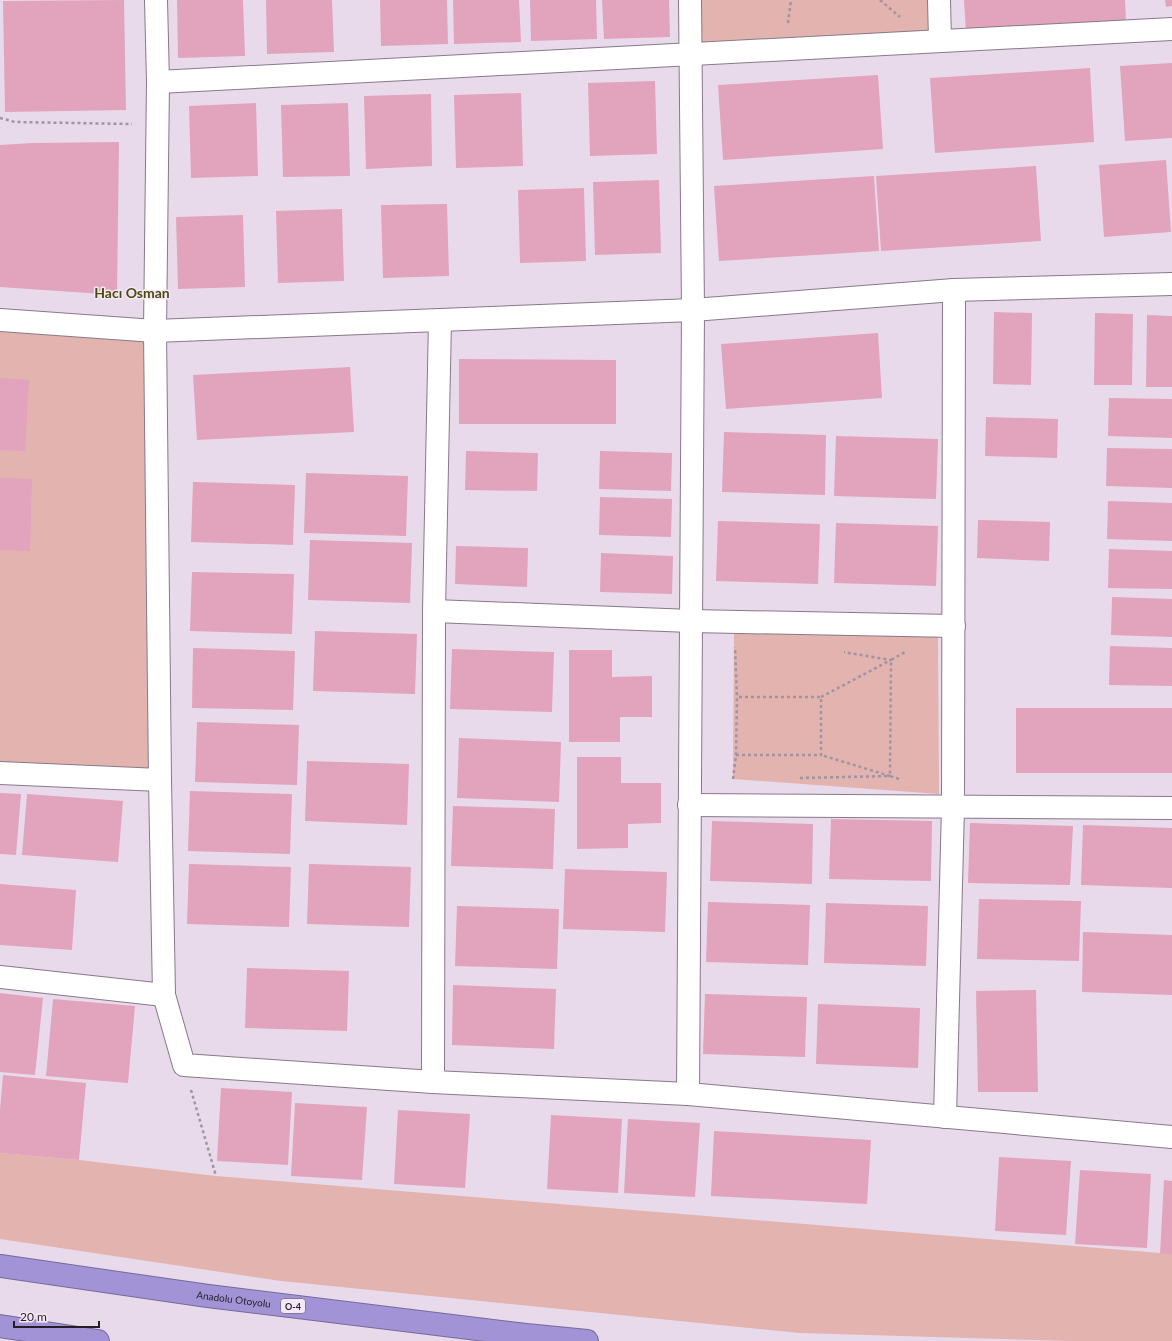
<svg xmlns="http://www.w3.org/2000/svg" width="1172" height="1341" font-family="Lato,sans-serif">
<rect width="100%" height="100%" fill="#e9daeb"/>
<!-- green -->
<g fill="#e3b3b0">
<polygon points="690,0 939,0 940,41 690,54"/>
<polygon points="0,320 155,331 160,780 0,773"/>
<polygon points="734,632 938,635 939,794 733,779"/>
<polygon points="0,1153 79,1160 216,1176 1172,1254 1172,1341 1070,1341 800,1333 281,1281 0,1239"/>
</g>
<!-- building -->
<g fill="#e2a3bd">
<polygon points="124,0 126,110 5,112 3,1"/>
<polygon points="177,0 243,0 245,56 178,58"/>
<polygon points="266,0 332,0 334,52 267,54"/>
<polygon points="380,0 447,0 448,44 381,46"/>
<polygon points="453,0 519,0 521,42 454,44"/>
<polygon points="530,0 596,0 597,39 531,41"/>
<polygon points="602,0 669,0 670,37 604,39"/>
<polygon points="964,0 1125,0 1126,21 966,32"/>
<polygon points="1165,0 1172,0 1172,6 1166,7"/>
<polygon points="1172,63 1172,138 1125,141 1120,66"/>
<polygon points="1090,68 1094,142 935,153 930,78"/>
<polygon points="878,75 883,149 723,160 718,85"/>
<polygon points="655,81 657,154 590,156 588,83"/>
<polygon points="521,93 523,166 456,168 454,95"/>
<polygon points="431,94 432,166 366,169 364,96"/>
<polygon points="256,103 258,176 191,178 189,106"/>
<polygon points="348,103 350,176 283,177 281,105"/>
<polygon points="119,142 117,295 0,287 0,145 32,143"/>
<polygon points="1166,160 1171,232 1104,237 1099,165"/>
<polygon points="1036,166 1041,241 881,251 876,176"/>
<polygon points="874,176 879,251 719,261 714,186"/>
<polygon points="659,180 661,253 595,255 593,182"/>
<polygon points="584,188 586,261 520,263 518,190"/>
<polygon points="447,204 449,276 383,278 381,205"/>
<polygon points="342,209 344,281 278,283 276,211"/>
<polygon points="243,215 245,287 178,289 176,217"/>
<polygon points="994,312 1032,313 1031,385 993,384"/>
<polygon points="1095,313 1133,314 1132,385 1094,385"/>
<polygon points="1147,315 1172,316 1172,387 1146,387"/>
<polygon points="878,333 882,398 726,409 721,344"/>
<polygon points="459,359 616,360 616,424 459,424"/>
<polygon points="350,367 354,432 197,440 193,375"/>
<polygon points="0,378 29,380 25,451 0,450"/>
<polygon points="1109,398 1172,399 1172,438 1108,436"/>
<polygon points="986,417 1058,419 1057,458 985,456"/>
<polygon points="724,432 826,435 825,495 722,492"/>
<polygon points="836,436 938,439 936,499 834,496"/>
<polygon points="1107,448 1172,449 1172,488 1106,486"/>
<polygon points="466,451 538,453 537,491 465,490"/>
<polygon points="600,451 672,453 671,491 599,489"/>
<polygon points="306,473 408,476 406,536 304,533"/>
<polygon points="0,478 32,479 30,551 0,550"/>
<polygon points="193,482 295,485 293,545 191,542"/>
<polygon points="600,497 672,499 671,537 599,535"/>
<polygon points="1108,501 1172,503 1172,541 1107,539"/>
<polygon points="978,520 1050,522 1049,561 977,558"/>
<polygon points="718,521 820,524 818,584 716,581"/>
<polygon points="836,523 938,526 936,586 834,583"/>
<polygon points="310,540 412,543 410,603 308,600"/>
<polygon points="456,546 528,548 527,587 455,584"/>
<polygon points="1109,549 1172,551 1172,589 1108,588"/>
<polygon points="601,553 673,556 672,594 600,592"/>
<polygon points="192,572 294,574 292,634 190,631"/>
<polygon points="1112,597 1172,599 1172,637 1111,635"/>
<polygon points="315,631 417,634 415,694 313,691"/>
<polygon points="1110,646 1172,648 1172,686 1109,685"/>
<polygon points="193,648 295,651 293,710 192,708"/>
<polygon points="452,649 554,652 552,712 450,709"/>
<polygon points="569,650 612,650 612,677 652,676 652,717 620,717 620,742 569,742"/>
<rect x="1016" y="708" width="156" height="65"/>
<polygon points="197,722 299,725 297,785 195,782"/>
<polygon points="459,738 561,742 559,802 457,798"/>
<polygon points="577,757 621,757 621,783 661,783 661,823 628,824 628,848 577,849"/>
<polygon points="307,761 409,764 407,825 305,821"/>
<polygon points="190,791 292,794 290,854 188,851"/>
<polygon points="0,793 21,794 16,855 0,854"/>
<polygon points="27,794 123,801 118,862 22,855"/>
<polygon points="453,806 555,809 553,869 451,866"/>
<polygon points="831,819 932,821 931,881 829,879"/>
<polygon points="712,821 813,824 812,884 710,881"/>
<polygon points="970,823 1073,826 1070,885 968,883"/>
<polygon points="1083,825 1172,828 1172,888 1081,885"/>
<polygon points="189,864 291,867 289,927 187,924"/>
<polygon points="309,864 411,867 409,927 307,924"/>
<polygon points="565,869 667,872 665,932 563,929"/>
<polygon points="0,884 76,890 72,950 0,945"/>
<polygon points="979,899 1081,901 1079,961 977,959"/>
<polygon points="708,902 810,905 808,965 706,962"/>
<polygon points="826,903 928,906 926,966 824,963"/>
<polygon points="457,906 559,909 557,969 455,966"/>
<polygon points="1083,932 1172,935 1172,995 1082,992"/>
<polygon points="247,968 349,971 347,1031 245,1028"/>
<polygon points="453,985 556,989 554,1049 452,1045"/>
<polygon points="1036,990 1038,1092 978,1092 976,991"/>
<polygon points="0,993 43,998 35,1075 0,1072"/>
<polygon points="705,994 807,997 805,1057 703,1054"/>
<polygon points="53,999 135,1006 128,1083 46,1076"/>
<polygon points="818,1004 920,1008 918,1068 816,1064"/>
<polygon points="3,1075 86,1083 79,1160 0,1153 0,1110"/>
<polygon points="221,1088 292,1092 288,1165 217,1161"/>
<polygon points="295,1103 367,1107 362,1180 291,1176"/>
<polygon points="398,1110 470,1114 465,1188 394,1184"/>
<polygon points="551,1115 622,1119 618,1193 547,1189"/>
<polygon points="628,1119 700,1123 695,1197 624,1193"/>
<polygon points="714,1131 871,1140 867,1204 711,1196"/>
<polygon points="999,1157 1071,1161 1066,1235 995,1231"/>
<polygon points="1080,1170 1151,1174 1147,1248 1075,1244"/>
<polygon points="1164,1180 1172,1181 1172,1254 1160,1254"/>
</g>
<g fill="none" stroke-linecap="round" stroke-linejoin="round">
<!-- street casing -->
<g stroke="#877989" stroke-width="24">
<g id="street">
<polyline points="939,0 940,41"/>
<polyline points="158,82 1172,29"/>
<polyline points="155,331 160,780 164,995 184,1065 433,1082 688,1094 1172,1137"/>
<polyline points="434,611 691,621 954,626"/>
<polyline points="0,773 160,780"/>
<polyline points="689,805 1172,808"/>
<polyline points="0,977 164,995"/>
<polyline points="433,1082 434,611 440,320"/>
<polyline points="688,1094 693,310 690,0"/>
<polyline points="945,1117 953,807 954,290"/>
</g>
</g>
<!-- secondary casing -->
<g stroke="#877989" stroke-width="24">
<g id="secondary">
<polyline points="0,320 155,331 693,310 954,290 1172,284"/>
<polyline points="155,331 158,82 156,0"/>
</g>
</g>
<!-- highway casing -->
<g stroke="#756a98" stroke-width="24">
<g id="highway">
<path id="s1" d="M 0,1266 L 208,1296 L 526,1335 L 587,1341"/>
<polyline points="0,1326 98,1341"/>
</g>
</g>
<!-- path -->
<g stroke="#9f94a0" stroke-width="2.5" stroke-dasharray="3 3" stroke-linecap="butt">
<polyline points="880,0 900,17"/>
<polyline points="788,23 791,0"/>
<polyline points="0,118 15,122 132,124"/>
<polyline points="821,697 891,660 844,652"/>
<polyline points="736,755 821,755 821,697 737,697"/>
<polyline points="800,778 890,776 821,755"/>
<polyline points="733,779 736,755 737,697 735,647"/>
<polyline points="899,779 890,776 891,660 905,652"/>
<polyline points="191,1090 216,1176"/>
</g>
<!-- street -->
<use href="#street" stroke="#fff" stroke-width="22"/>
<!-- secondary -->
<use href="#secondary" stroke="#fff" stroke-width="22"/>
<!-- highway -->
<use href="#highway" stroke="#a193d6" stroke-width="22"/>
</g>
<g text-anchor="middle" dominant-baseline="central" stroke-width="3" stroke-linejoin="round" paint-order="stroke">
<!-- shield labels -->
<rect fill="#f6e7f8" stroke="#635b64" stroke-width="1" x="281" y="1299" width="24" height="14" rx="3"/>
<g font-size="9" font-weight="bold" fill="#241f25">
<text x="293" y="1306">O-4</text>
</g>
<!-- street labels -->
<g font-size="10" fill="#241f25" stroke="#f6e7f8">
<text stroke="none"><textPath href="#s1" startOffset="236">Anadolu Otoyolu</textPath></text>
</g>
<!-- district labels -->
<g font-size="14" font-weight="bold" fill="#4a4c0e" stroke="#f6e7f8">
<text x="132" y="292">Hacı Osman</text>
</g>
</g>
<!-- scale -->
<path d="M14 1321v6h85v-6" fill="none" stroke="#241f25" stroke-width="2"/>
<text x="20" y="1321" font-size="12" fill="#241f25" stroke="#f6e7f8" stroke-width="3" paint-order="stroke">20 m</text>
</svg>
